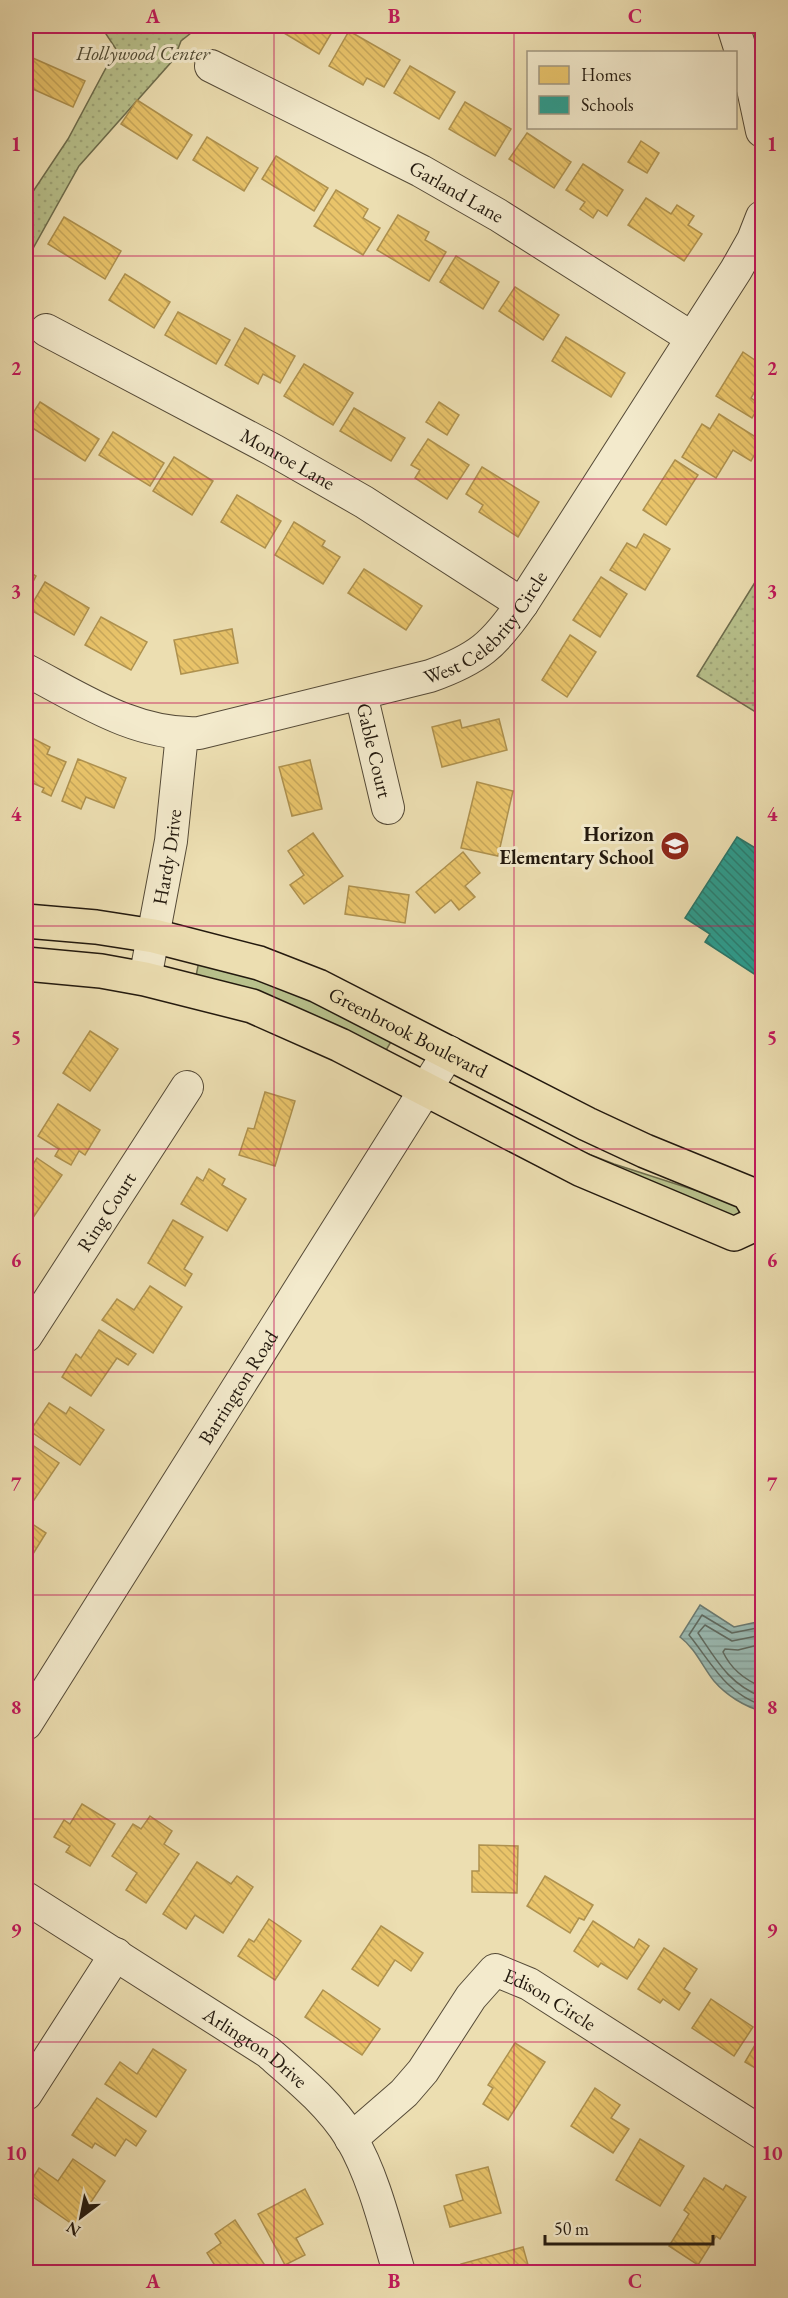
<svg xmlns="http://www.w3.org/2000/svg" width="788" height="2298" font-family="'EB Garamond',serif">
<defs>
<pattern id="park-dots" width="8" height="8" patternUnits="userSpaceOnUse" patternTransform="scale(1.5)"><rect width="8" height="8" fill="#b8c18c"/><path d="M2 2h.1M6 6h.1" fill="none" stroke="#9ea578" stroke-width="1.8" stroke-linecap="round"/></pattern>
<pattern id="water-rules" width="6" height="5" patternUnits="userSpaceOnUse" patternTransform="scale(1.5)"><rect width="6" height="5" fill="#9abbb4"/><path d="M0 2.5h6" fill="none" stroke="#84a09a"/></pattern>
<pattern id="homes-back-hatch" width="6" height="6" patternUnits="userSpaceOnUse" patternTransform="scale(1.5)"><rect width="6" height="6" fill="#e9c46a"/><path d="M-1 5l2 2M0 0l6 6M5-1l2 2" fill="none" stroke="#c8a85b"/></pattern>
<pattern id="schools-back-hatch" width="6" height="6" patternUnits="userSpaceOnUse" patternTransform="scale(1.5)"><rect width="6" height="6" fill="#2a9d8f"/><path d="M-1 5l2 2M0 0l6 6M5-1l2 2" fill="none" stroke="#247f73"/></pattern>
</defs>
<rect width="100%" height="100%" fill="#ecdeb1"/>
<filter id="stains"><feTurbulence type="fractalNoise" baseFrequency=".00333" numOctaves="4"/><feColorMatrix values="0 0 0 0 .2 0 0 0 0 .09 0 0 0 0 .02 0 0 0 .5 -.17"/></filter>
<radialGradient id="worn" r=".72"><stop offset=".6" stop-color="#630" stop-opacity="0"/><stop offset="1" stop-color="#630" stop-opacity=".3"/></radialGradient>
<!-- green -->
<g fill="#b8c18c" stroke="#6e6d4d" stroke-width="1.5">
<polygon points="199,961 305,996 392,1040 385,1052 196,976"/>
<polygon points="586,1153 614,1164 741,1205 737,1218 585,1156"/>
</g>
<!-- park -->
<g fill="url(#park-dots)" stroke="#6e6d4d" stroke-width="1.5">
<polygon points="105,26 190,26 191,33 181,41 174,59 79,166 26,261 26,202 68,139 116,49 102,28"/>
<polygon points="762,571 762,716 697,676"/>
</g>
<!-- water -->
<path fill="url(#water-rules)" stroke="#6a7a72" stroke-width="1.5" d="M 700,1605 L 734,1627 L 762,1621 L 762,1711 C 745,1707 726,1695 714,1681 C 702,1666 696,1649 680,1637 Z"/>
<!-- homes -->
<g fill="url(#homes-back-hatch)" stroke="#ae914e" stroke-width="1.5">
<polygon points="275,26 333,26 335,27 319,54 274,27"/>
<polygon points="349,31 400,60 384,87 367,78 363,85 329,66"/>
<polygon points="26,55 85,81 73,107 26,86"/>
<polygon points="410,66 455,92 439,119 394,93"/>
<polygon points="137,100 192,135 177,159 121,124"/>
<polygon points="465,102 511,129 495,156 449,129"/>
<polygon points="527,133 571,162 554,188 509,159"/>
<polygon points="207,137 258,168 244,191 193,160"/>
<polygon points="641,141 659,153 647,173 628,162"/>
<polygon points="276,156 328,188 314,211 262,179"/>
<polygon points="583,164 623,190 607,216 598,210 593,218 580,209 585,202 566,190"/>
<polygon points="336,190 368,209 363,218 380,228 363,255 314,226"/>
<polygon points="646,198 671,214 677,205 694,216 688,225 702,234 684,261 628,225"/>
<polygon points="398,215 429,232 425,240 446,252 429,281 377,250"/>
<polygon points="64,217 121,251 105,279 48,244"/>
<polygon points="456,256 499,282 483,309 440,282"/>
<polygon points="125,274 170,302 154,328 109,300"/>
<polygon points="515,287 559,315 543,340 499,311"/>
<polygon points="178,312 230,340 216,364 165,335"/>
<polygon points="245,328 295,356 280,383 263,374 258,384 225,365"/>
<polygon points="566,337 625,373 611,397 552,361"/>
<polygon points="743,352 762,365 762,379 751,398 760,404 752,418 716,396"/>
<polygon points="304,364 353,393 333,425 284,396"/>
<polygon points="40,402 99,439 85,461 26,424"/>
<polygon points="439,402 459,415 447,435 426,422"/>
<polygon points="354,408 405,438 391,461 340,431"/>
<polygon points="719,414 762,441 751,461 733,450 716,478 682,457 702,424 710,429"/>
<polygon points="113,432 164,463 150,486 99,455"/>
<polygon points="428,439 469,465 447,499 415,478 420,470 411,465"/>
<polygon points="174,457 213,481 192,515 153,491"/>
<polygon points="675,460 698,475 666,525 643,510"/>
<polygon points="482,467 539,502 518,537 479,512 483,505 466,494"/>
<polygon points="237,495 281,521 265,548 221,522"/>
<polygon points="294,522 325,541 322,546 340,557 323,584 275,555"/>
<polygon points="644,534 670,549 645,590 610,570 627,543 636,548"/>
<polygon points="364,569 422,606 406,630 348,593"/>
<polygon points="26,570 36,576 26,595"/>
<polygon points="601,577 627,594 600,637 573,620"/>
<polygon points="45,582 89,608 74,635 29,609"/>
<polygon points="101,617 147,642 131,670 85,645"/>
<polygon points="232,629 238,663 181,674 174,640"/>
<polygon points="570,635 596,652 567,697 542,680"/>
<polygon points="499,719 507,750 442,767 432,727 460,720 462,728"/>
<polygon points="26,735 50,747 47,754 66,762 51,796 42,792 44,788 26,780"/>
<polygon points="78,759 126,778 114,808 86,797 81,809 62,801"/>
<polygon points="310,760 322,809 292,816 279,767"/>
<polygon points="477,782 513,791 498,856 461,848"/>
<polygon points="313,833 343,876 304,904 290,885 304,875 288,851"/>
<polygon points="463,852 480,873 465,886 475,897 459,910 451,900 435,913 416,892"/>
<polygon points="349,886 409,895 405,923 345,914"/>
<polygon points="90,1031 118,1049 90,1091 63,1073"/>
<polygon points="265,1092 295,1101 275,1166 239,1155 248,1128 254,1129"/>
<polygon points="58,1104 100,1130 85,1155 79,1151 71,1165 55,1156 59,1149 38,1136"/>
<polygon points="37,1158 62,1175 28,1225 26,1224 26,1175"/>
<polygon points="209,1169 225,1179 222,1185 246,1199 227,1231 181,1204 197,1177 203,1181"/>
<polygon points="173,1220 203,1237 184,1269 192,1274 185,1286 148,1263"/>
<polygon points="150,1286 182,1307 153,1353 102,1320 117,1299 134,1310"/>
<polygon points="99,1330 136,1354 128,1365 117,1358 91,1396 62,1377 76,1354 81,1358"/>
<polygon points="49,1403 66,1414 70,1407 104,1430 80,1465 30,1431"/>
<polygon points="31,1444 59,1463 30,1506 26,1503 26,1452"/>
<polygon points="26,1520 46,1533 28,1562 26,1560"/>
<polygon points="82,1804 115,1824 90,1866 66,1852 70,1846 54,1837 64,1820 70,1824"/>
<polygon points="150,1816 172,1831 164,1844 179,1854 146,1903 126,1890 137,1873 112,1856 133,1824 141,1829"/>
<polygon points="479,1845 518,1846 517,1893 472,1892 472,1871 479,1871"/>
<polygon points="197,1862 231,1884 237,1876 253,1887 223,1933 195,1915 186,1929 163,1914"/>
<polygon points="545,1876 593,1905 584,1920 579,1918 570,1933 527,1906"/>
<polygon points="269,1919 301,1941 275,1980 238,1956 249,1939 254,1942"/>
<polygon points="593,1921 634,1948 639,1939 649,1946 627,1979 601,1963 598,1967 574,1951"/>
<polygon points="381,1926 423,1953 411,1971 395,1960 378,1986 352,1969"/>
<polygon points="664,1948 697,1969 684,1989 690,1993 679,2010 663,1999 660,2003 638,1989"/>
<polygon points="323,1990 380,2029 362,2055 305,2017"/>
<polygon points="711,1999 753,2027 734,2056 692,2028"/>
<polygon points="762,2033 762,2072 745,2062"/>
<polygon points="515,2043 545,2062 508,2120 483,2104 493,2088 488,2085"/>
<polygon points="153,2049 186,2070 156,2117 105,2084 120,2062 137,2074"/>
<polygon points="595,2088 620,2105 611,2118 629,2129 613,2153 571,2126"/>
<polygon points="97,2098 146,2131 136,2146 126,2139 115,2156 95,2143 92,2148 72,2135"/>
<polygon points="640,2139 684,2166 660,2206 616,2180"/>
<polygon points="73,2159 105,2181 75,2226 26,2192 26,2189 39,2168 58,2181"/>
<polygon points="488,2167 501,2213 450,2227 444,2206 463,2200 456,2175"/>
<polygon points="704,2178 723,2190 726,2185 746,2197 720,2239 716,2236 698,2265 669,2246 689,2214 684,2210"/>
<polygon points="305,2189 323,2224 296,2238 305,2255 285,2265 258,2214"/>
<polygon points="235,2220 268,2270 265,2272 219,2272 207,2253 221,2243 215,2234"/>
<polygon points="523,2247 530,2272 463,2272 461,2264"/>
</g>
<!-- schools -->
<polygon fill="url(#schools-back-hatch)" stroke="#287568" stroke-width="1.5" points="737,837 762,852 762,979 705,942 710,934 685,918"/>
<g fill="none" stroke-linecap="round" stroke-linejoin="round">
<!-- shore -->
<g stroke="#5e6a61" stroke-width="1.5">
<path d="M 762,1627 L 732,1633 L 702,1615 L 689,1635 C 711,1662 726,1694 762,1705"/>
<path d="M 762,1635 L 732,1641 L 705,1625 L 698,1633 C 717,1661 729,1684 762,1697"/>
<path d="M 762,1644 L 738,1650 L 725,1649 L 723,1652 C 731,1669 745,1680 762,1687"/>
</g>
<!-- minor casing -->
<g stroke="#554a37" stroke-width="34">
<g id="minor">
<polyline points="733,26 753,89 762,131"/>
<path id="s1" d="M 211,66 L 421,171 L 498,215 L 692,338"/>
<path id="s2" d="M 46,330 L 273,450 L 364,502 L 522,604"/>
<path id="s3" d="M 26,670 C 80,698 135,736 199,733 L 430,676 C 478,659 494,645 522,604 L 736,270 L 753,240 L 762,217"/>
<path id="s4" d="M 361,694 L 388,808"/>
<path id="s5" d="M 145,979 L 171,841 L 182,734"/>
<path id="s6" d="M 26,1336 L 187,1087"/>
<path id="s7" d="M 26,1724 L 449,1052"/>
<path id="s8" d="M 26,1898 L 268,2052 C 298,2078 330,2104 351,2138 C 374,2177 386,2229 399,2272"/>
<polyline points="26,2094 116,1954"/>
<path id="s9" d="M 351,2139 L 404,2093 L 423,2071 L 471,1997 L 495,1970 L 529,1984 L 762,2133"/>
</g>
</g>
<!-- major casing -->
<g stroke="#23190e" stroke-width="36">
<g id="major">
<path id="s10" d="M 26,921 L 96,927 L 154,936 L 259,963 L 318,986 L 587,1124 L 645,1151 L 748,1193 L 762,1216"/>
<polyline points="26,964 101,971 145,979 252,1006 340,1045 582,1170 734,1234 762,1221"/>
</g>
</g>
<!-- minor -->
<use href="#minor" stroke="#f3eacc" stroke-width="32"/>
<!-- major -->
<use href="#major" stroke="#ecdeb1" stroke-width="33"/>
</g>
<!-- grid -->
<path fill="none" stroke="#c2185b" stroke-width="1.5" stroke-opacity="0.55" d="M 274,26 L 274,2272M 514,26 L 514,2272M 26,256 L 762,256M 26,479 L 762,479M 26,703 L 762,703M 26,926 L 762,926M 26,1149 L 762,1149M 26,1372 L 762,1372M 26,1595 L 762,1595M 26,1819 L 762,1819M 26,2042 L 762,2042"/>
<!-- icons -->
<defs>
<g id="school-disc" transform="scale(1.5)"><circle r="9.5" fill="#8f2418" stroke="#f3eacc"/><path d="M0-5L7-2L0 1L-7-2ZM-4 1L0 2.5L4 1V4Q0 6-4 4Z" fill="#fff"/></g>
</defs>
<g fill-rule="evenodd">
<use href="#school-disc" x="675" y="846"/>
</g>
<g text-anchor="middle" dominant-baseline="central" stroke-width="6" stroke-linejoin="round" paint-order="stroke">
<!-- park labels -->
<g font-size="20" font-style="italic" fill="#504b34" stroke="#f3eacc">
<text x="143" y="53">Hollywood Center</text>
</g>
<!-- street labels -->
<g font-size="20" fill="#23190e" stroke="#f3eacc">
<text stroke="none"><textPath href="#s1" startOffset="276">Garland Lane</textPath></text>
<text stroke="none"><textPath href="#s2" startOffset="274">Monroe Lane</textPath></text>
<text stroke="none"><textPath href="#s3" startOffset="500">West Celebrity Circle</textPath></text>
<text stroke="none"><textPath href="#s4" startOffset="58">Gable Court</textPath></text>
<text stroke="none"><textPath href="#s5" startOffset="124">Hardy Drive</textPath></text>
<text stroke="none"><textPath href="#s10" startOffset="402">Greenbrook Boulevard</textPath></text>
<text stroke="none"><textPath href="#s6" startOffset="148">Ring Court</textPath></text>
<text stroke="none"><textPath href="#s7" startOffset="398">Barrington Road</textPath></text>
<text stroke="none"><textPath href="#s9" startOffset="286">Edison Circle</textPath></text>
<text stroke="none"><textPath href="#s8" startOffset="274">Arlington Drive</textPath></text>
</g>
<!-- poi labels -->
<g font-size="20" font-weight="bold" fill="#23190e" stroke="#f3eacc" text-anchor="end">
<text x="654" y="834">Horizon<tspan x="654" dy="23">Elementary School</tspan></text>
</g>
</g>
<!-- margin -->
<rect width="788" height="2298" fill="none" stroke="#ecdeb1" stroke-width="66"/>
<!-- legend -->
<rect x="527" y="51" width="210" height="78" fill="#f3eacc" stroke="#a09680" stroke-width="1.5"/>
<rect x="539" y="66" width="30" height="18" fill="#e9c46a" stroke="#a09680" stroke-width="1.5"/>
<text x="581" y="81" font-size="18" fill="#23190e">Homes</text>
<rect x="539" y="96" width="30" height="18" fill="#2a9d8f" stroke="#a09680" stroke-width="1.5"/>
<text x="581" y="111" font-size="18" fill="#23190e">Schools</text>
<!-- north arrow -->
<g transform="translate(81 2217) rotate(212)" stroke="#f3eacc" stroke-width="4.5" paint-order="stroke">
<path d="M0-4.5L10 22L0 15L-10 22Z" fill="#23190e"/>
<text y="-9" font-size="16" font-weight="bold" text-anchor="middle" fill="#23190e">N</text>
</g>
<!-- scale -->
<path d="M545 2235v9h168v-9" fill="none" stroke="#23190e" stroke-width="3"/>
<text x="554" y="2235" font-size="18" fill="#23190e" stroke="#f3eacc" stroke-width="4.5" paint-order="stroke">50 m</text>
<rect x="33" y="33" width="722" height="2232" fill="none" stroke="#c2185b" stroke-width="2"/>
<g font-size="20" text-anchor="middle" font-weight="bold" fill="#c2185b">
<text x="153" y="23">A</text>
<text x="394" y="23">B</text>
<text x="635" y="23">C</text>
<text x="16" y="151">1</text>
<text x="772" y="151">1</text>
<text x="16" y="375">2</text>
<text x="772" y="375">2</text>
<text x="16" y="598">3</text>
<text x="772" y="598">3</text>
<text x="16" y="821">4</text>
<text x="772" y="821">4</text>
<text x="16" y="1044">5</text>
<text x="772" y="1044">5</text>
<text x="16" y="1267">6</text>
<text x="772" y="1267">6</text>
<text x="16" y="1491">7</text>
<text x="772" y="1491">7</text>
<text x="16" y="1714">8</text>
<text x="772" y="1714">8</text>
<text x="16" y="1937">9</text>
<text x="772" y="1937">9</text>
<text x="16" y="2160">10</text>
<text x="772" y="2160">10</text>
<text x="153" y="2288">A</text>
<text x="394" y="2288">B</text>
<text x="635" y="2288">C</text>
</g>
<rect width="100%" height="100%" filter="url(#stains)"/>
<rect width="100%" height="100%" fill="url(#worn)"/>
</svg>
